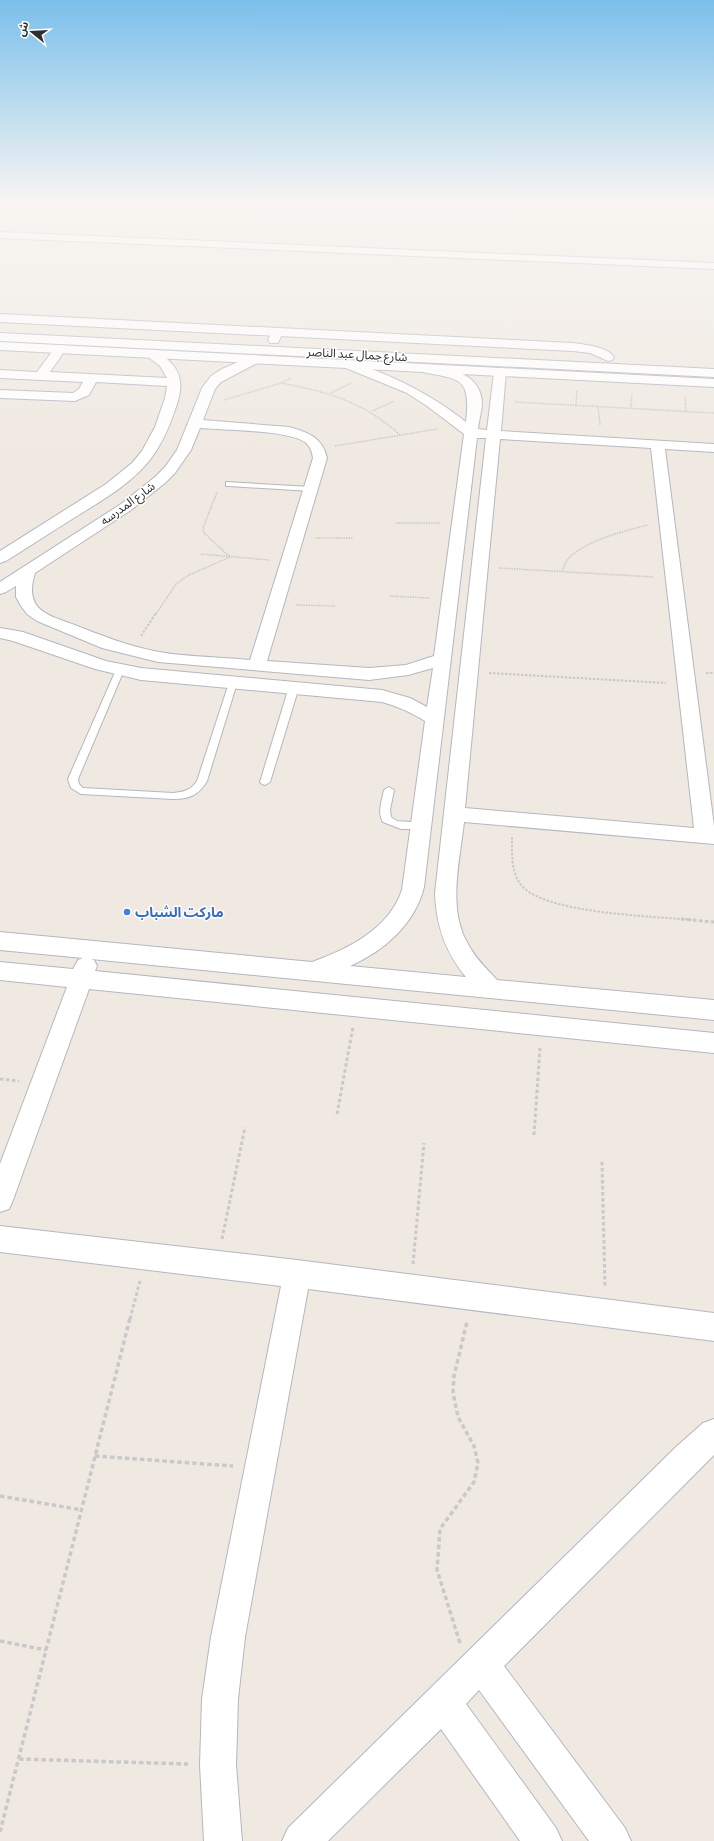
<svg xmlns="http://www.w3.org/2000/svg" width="714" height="1841" font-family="'Sofia Sans Condensed','Noto Sans Arabic',sans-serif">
<rect width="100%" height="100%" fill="#efe9e1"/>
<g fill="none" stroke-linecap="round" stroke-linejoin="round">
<!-- service casing -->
<g stroke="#b4b7c1" stroke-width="2">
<g id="service">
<polygon points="226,482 311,487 315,489 311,491 229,486 226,486"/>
<path d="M 120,667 L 124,670 L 78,779 L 79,784 L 83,788 L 173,793 C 184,792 191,790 197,781 L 229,683 L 230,681 L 236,681 L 237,683 L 207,781 C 199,795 189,799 173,799 L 81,794 L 71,788 L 68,779 L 116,670 Z"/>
<polygon points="294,684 299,687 270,782 265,785 262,784 260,782 289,687"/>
<path d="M 389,787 L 394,790 L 390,810 L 391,817 L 397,821 L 425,823 L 426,826 L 425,829 L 401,829 L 383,822 C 377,812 382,801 384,790 Z"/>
</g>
</g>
<!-- minor casing -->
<g stroke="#b4b7c1" stroke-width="2">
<g id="minor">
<path d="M 60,345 L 64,346 L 66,349 L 50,372 L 167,378 L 160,366 L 143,353 L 145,350 C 155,348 166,357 173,365 C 184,379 181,394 175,410 C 169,428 161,446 149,461 C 128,487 97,503 69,521 C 48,534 27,548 6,561 L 0,563 L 0,551 L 106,484 L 132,463 L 142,451 L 155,427 L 165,398 L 167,386 L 96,382 L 89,395 L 75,401 L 0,398 L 0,390 L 73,393 L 79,389 L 83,382 L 0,378 L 0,370 L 37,372 L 56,346 Z"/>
<path d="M 255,355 L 259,356 L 261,359 L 259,362 L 221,382 L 215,389 L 203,420 L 289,427 C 308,432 323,438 327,458 L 267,661 L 369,668 L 406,665 L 434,656 L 464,434 L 427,406 L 407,393 L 341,366 L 339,363 L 341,360 L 349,360 C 394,377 428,392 466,422 C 472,373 456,380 418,371 L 416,368 L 418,365 L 422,364 C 446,368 480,371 482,402 C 482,410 479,420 478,429 L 487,430 L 494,372 L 495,369 L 505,369 L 506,372 L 501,431 L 714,444 L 714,452 L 665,449 L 714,826 L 714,844 L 464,822 C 460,860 447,909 468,944 C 475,958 487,969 497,980 L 714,1000 L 714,1020 L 91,959 L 94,960 L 97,966 L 95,971 L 714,1033 L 714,1053 L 89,989 L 13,1200 L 9,1209 L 0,1212 L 0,1164 L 67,987 L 0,980 L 0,962 L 73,969 L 78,960 L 83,958 L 0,950 L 0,932 L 312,962 C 348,949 389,929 402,890 L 425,721 C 412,713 397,706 382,702 L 141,680 L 95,669 L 13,641 L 0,638 L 0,628 L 23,632 L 106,661 L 141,668 L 382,690 L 410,698 L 427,707 L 433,668 L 408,675 L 369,680 L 158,662 L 102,648 L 37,621 L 27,614 L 21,606 L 16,597 L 16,586 L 6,592 L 0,594 L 0,582 L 121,504 L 155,477 L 165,467 L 177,450 L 202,388 L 211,376 L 222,369 ZM 200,428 C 223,430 287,430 305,442 C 310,446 312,451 313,458 L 250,660 C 220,657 189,657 159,652 C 128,646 100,635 72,624 C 59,619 42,615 35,603 C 30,593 32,583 35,573 L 131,510 L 165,483 L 175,473 L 191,450 ZM 477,438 L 486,438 L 435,893 C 436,925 445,952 466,977 L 350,966 C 384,951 415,924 424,887 ZM 500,439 L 651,448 L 694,828 L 465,808 Z"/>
<polygon points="0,1226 297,1260 714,1313 714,1341 308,1289 245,1637 238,1699 236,1765 242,1841 204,1841 200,1765 202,1699 211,1637 281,1286 0,1252"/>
<polygon points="714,1419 714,1455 504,1666 625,1828 631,1841 589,1841 479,1690 466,1704 556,1828 562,1841 520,1841 441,1729 328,1841 282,1841 288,1828 676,1447 703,1423"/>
</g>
</g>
<!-- tertiary casing -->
<g stroke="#b4b7c1" stroke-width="2">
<g id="tertiary">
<path d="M 0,314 L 573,343 C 586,345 606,346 614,357 L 612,360 L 608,361 L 590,353 L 573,351 L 0,322 Z"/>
<polygon points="0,342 714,379 714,387 0,350"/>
</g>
</g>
<!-- secondary casing -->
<g stroke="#b4b7c1" stroke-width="2">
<g id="secondary">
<polygon points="0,232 714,263 714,269 0,238"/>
<polygon points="277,328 283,332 278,343 270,343 268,340 273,329"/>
<polygon points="0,333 714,369 714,377 0,341"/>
</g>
</g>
<!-- path-far3 -->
<g stroke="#c9c9c9" stroke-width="1.5" stroke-dasharray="1.5 1" stroke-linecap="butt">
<path d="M 281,383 C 328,392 364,402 400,435"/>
<polyline points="331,393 351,383"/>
<polyline points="685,397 686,411"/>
<polyline points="224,400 281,383 291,378"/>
<polyline points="515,402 714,413"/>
<polyline points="576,405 577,391"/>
<polyline points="598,406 600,425"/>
<polyline points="631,407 632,394"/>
<polyline points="372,411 395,401"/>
<polyline points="335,446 437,429"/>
<polyline points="396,523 441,523"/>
<polyline points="316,538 353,538"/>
<polyline points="201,554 269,560"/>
<polyline points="499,568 654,577"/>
<path d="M 562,572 C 564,567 565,562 569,558 C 587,540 624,531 648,525"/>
<polyline points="390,596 429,598"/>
<polyline points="296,605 335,606"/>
<polyline points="156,614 176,584 189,575 230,557 204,533 203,528 217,492"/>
</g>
<!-- path-far2 -->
<g stroke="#c9c9c9" stroke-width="2" stroke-dasharray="2.5 1.5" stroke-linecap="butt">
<polyline points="141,636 156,613"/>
<polyline points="489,673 666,683"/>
<polyline points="706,673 714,673"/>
<path d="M 512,837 C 512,852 511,869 519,882 C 537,914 655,916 692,920"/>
</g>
<!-- path-far1 -->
<g stroke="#c9c9c9" stroke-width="3" stroke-dasharray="3.5 2.5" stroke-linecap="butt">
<polyline points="681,919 714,922"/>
<polyline points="0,1079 19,1081"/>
<polyline points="337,1114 353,1027"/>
<polyline points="534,1135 540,1048"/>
<polyline points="602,1162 605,1288"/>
<polyline points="222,1239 245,1127"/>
<polyline points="413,1264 424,1143"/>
<polyline points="130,1319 140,1281"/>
</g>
<!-- path -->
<g stroke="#c9c9c9" stroke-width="3.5" stroke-dasharray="4.5 3" stroke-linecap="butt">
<polyline points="95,1456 233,1466"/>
<polyline points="0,1496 82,1510"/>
<polyline points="0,1641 46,1650"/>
<polyline points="460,1643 437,1570 440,1529 474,1482 478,1463 474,1446 458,1417 453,1393 454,1376 467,1322"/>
<polyline points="19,1759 188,1764"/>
<polyline points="0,1832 130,1318"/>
</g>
<!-- service -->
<use href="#service" fill="#fff" fill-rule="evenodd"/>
<!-- minor -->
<use href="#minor" fill="#fff" fill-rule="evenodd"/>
<!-- tertiary -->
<use href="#tertiary" fill="#fff" fill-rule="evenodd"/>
<!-- secondary -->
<use href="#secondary" fill="#fff" fill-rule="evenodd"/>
</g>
<!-- sky -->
<linearGradient id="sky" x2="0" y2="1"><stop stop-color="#7abfeb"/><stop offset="0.44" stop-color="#f8f5f2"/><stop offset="1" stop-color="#f8f5f2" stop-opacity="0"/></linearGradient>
<rect width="714" height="458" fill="url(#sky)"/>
<!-- markers -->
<circle fill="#3f7fe0" stroke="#fff" stroke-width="1.5" cx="127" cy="912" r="4"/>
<g text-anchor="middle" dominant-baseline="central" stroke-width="3" stroke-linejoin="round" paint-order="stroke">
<!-- far-street labels -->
<g font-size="12" fill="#2e2e2e" stroke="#fff">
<text transform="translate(357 355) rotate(3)">شارع جمال عبد الناصر</text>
<text transform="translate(128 504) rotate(-36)">شارع المدرسه</text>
</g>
<!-- shop labels -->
<g font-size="14" font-weight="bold" fill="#366cbe" stroke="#fff" text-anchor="start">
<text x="135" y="912">ماركت الشباب</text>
</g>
</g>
<!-- north arrow -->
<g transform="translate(32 32) rotate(288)" stroke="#ffffff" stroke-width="3" paint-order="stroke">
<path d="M0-3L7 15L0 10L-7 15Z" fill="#2e2e2e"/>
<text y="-6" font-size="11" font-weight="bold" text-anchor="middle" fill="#2e2e2e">ش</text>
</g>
</svg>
